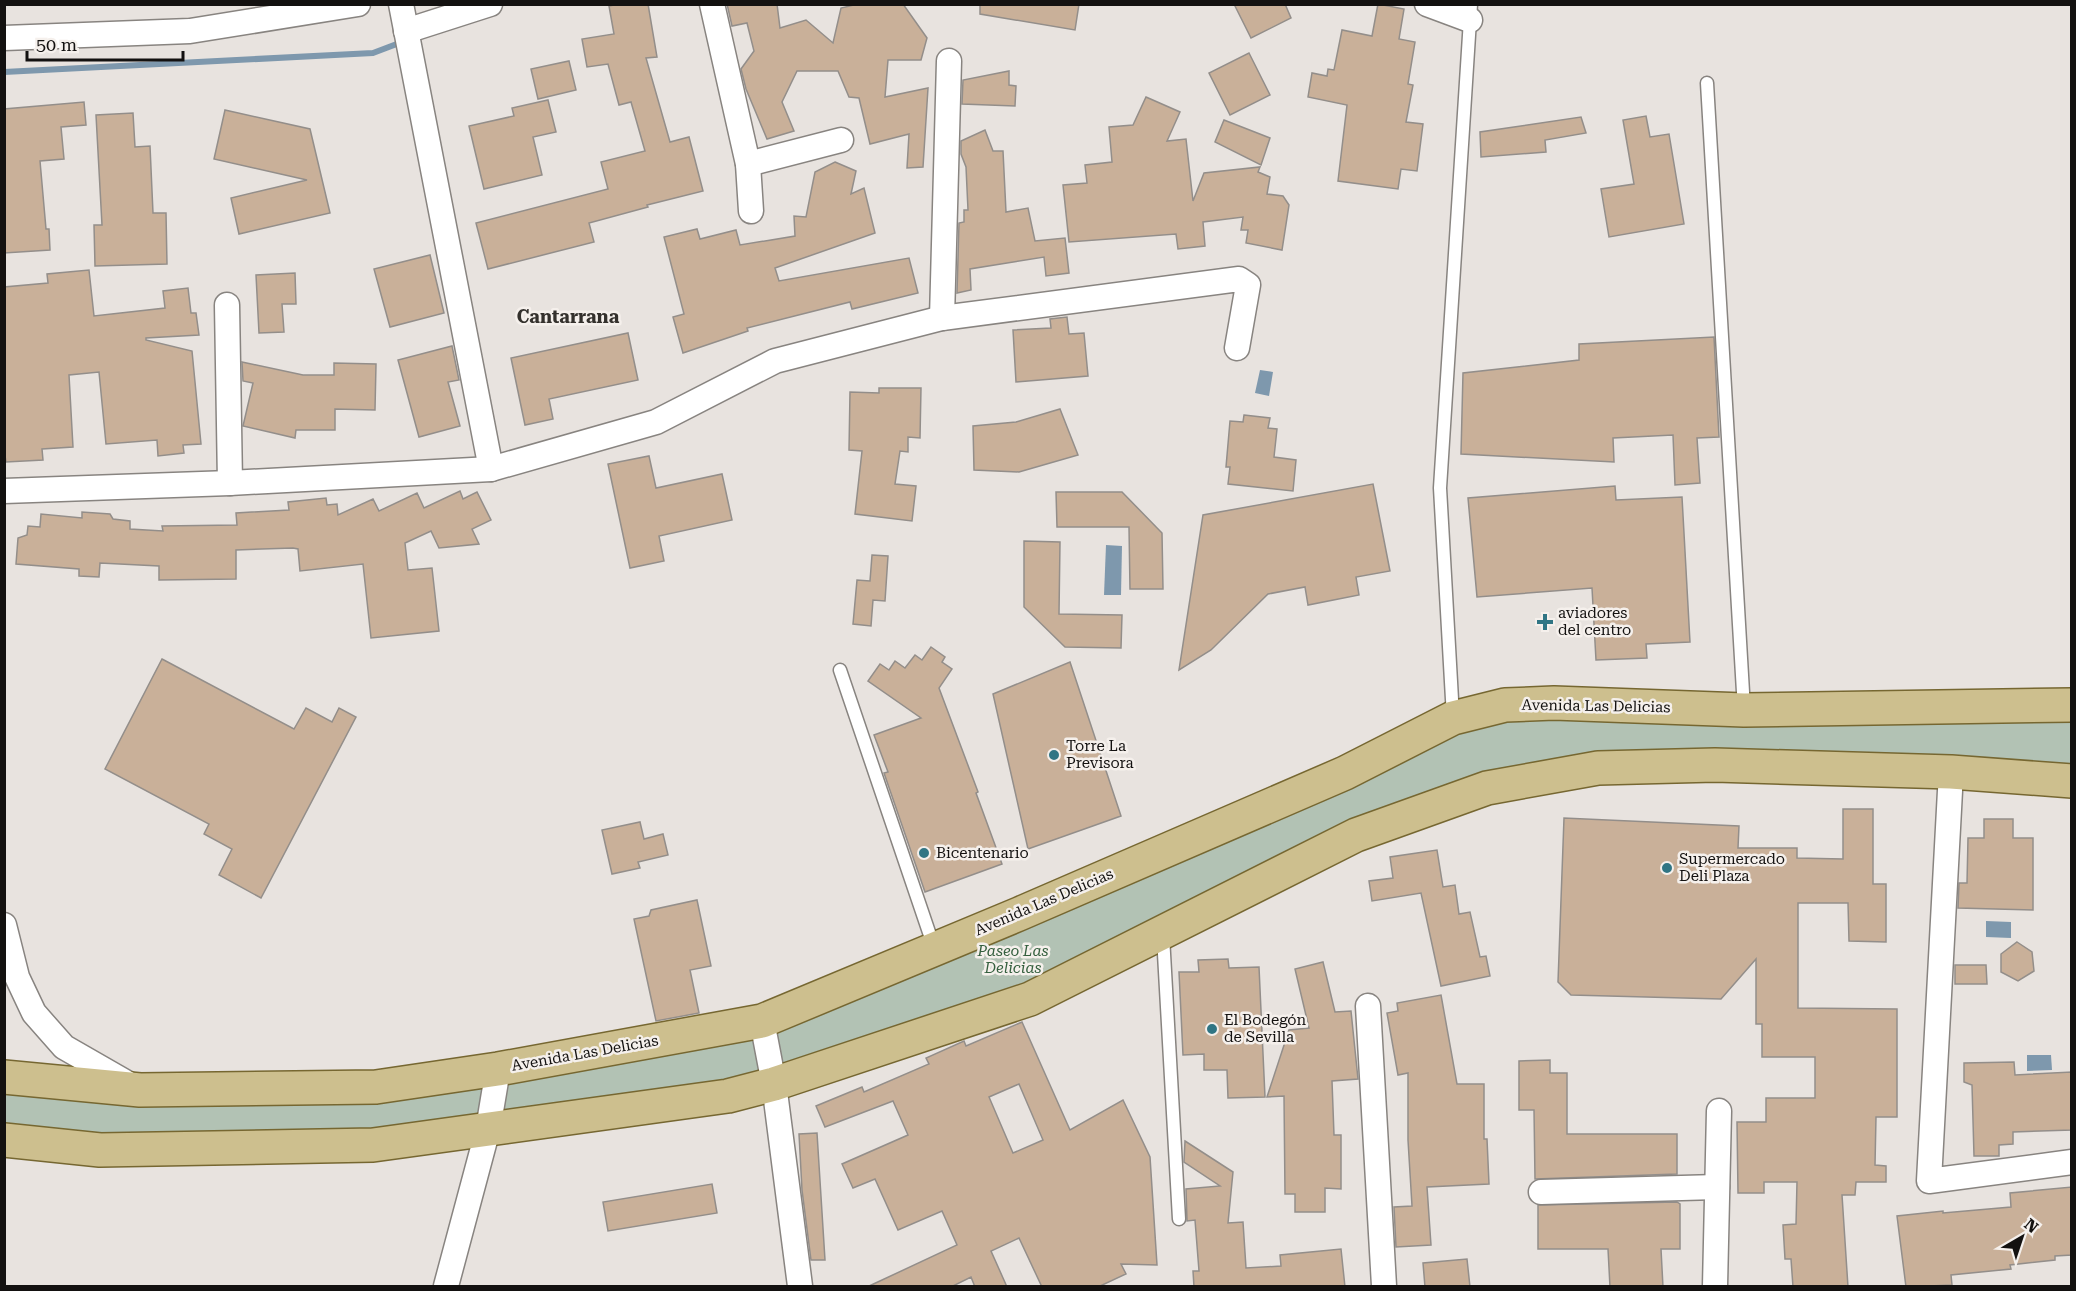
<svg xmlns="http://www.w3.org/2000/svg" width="2076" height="1291" font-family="'Roboto Serif',serif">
<rect width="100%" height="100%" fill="#e8e3df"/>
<!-- green -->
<polygon fill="#b2c2b4" points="2071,705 2071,781 1951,772 1487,788 1030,999 774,1084 373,1145 5,1140 4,1077 376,1087 762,1021 1453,718"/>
<!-- water -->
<g fill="#7e98ad">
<polygon points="1260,370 1273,372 1269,396 1255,393"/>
<polygon points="1106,545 1122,546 1121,595 1104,595"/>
<polygon points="1986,921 2011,922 2011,938 1986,937"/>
<polygon points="2027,1055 2051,1055 2052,1070 2027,1071"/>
</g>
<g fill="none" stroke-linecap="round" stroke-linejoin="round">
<!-- stream -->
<polyline stroke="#7e98ad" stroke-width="6" points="4,72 373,53 402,42"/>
</g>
<!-- building -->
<g fill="#c9b099" stroke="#938e8a" stroke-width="1.5" fill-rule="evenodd">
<polygon points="619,4 648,4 657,57 646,58 670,142 689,137 703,191 647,205 648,207 589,223 594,242 488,269 476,223 608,189 601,162 645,151 631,102 619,105 608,64 587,67 582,39 614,34 609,6"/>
<polygon points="727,4 777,4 780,28 806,20 833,43 841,8 858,4 903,4 927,38 921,60 888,60 885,97 928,88 923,167 907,168 909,134 870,144 859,98 849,97 838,71 797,71 782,102 794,131 767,139 746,89 741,69 754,51 747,23 732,26"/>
<polygon points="980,4 1079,4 1075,30 980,14"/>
<polygon points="1234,4 1285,4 1291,18 1251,38"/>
<polygon points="1378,4 1404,9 1399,39 1415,42 1408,84 1413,85 1406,122 1423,124 1417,171 1401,169 1398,189 1338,181 1347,105 1308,97 1312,73 1327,76 1328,69 1334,70 1342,30 1372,36"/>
<polygon points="1249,53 1270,95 1230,115 1209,73"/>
<polygon points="569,61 576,90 538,99 531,69"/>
<polygon points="1009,71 1009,85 1016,86 1015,106 962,104 963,80"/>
<polygon points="1146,97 1180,112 1167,141 1186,139 1193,201 1204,173 1260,167 1258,172 1270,177 1267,194 1283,196 1289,205 1282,250 1246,243 1248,230 1241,230 1243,217 1203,222 1205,246 1178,249 1176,234 1069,242 1063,185 1087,183 1085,165 1112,162 1109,127 1133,125"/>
<polygon points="548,100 556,132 533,137 542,175 484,189 469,126 514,116 512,108"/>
<polygon points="84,102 86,125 61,127 64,159 40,161 46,229 49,229 50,250 4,253 4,109"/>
<polygon points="225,110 310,129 330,213 239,234 231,198 307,180 214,159"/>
<polygon points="133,113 135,147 150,146 153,213 166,213 167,264 95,266 94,225 102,225 96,115"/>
<polygon points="1646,116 1650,137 1669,134 1684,224 1609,237 1601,189 1634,184 1623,120"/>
<polygon points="1581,117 1586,133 1545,140 1546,152 1481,157 1480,132"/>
<polygon points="1224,120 1270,138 1261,165 1215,142"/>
<polygon points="985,130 993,151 1003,151 1006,212 1028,208 1035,241 1065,238 1069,273 1046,276 1044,257 970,269 971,290 957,293 959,223 964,222 964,210 968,210 966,167 961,154 961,141"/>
<polygon points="835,162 856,171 851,194 864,188 875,233 775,268 779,281 909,258 918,293 852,309 850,302 747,328 748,331 683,353 673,317 684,314 664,237 697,229 700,239 736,230 740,245 795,236 794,216 806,217 815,172"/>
<polygon points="430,255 444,313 390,327 374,269"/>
<polygon points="89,270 94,316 165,308 163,291 188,288 191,313 196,313 199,335 146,338 146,340 192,351 201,444 183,445 184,453 158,456 157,440 106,444 99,372 69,375 73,447 42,449 43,460 6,462 4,449 4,287 48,283 47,274"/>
<polygon points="295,273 296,304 282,304 284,332 259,333 256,275"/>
<polygon points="1067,317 1069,334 1084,333 1088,376 1016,382 1013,330 1051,328 1050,319"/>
<polygon points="628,333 638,380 549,399 553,419 525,425 511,358"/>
<polygon points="1714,337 1719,437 1697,438 1700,483 1675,485 1673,435 1613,438 1614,462 1461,454 1463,373 1579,360 1579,344"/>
<polygon points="452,346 459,380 448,382 460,426 419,437 398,360"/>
<polygon points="242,362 303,375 334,375 334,363 376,364 375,410 335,409 335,430 296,430 295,438 243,426 253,383 243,381"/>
<polygon points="879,388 921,388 920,438 908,437 908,452 900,451 895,484 916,486 912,521 855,514 862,451 849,450 850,392 879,393"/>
<polygon points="1060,409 1078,455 1019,472 974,470 973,426 1016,422"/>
<polygon points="1244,415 1270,418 1268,428 1277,429 1274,457 1296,460 1293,491 1228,484 1230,467 1226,467 1230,421 1243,422"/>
<polygon points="649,456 656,488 722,474 732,520 659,536 664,561 630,568 608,464"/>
<polygon points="1373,484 1390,571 1356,577 1359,595 1308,605 1305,587 1268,594 1211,650 1179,670 1203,515"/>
<polygon points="1615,486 1616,500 1682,497 1690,642 1646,644 1647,658 1596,660 1592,588 1477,597 1468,498"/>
<polygon points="460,491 463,499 477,492 491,520 472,529 479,544 439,548 431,531 405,543 408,570 432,568 439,631 371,638 363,564 300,571 298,549 293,548 236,550 236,579 159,580 159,566 100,563 99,577 79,576 79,569 16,564 18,538 27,535 28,526 40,527 41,514 82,518 82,512 110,514 113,519 130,521 130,529 163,531 162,526 237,525 236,513 289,510 288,502 326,498 327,505 337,504 338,515 373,499 379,511 417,493 424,508"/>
<polygon points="1056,492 1122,492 1162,533 1163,589 1130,589 1129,527 1057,527"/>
<polygon points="1024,541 1060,542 1059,614 1122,615 1121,648 1065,647 1024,607"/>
<polygon points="872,555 888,556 885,601 873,600 871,626 853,624 857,580 870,581"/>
<polygon points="931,647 945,657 942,662 952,669 939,688 978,792 976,793 1002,864 925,892 884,773 888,772 874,735 921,718 868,681 880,664 889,670 895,661 905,668 915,655 922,660"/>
<polygon points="162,659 294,729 306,708 332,722 339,708 356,717 261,898 219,875 232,849 204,834 209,824 105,769"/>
<polygon points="1070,662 1121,816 1028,849 993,694"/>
<polygon points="1843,809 1873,809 1873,884 1886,884 1886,942 1849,941 1848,903 1798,903 1798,1008 1897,1009 1897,1117 1876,1117 1875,1165 1886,1166 1886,1182 1856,1182 1855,1195 1842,1195 1848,1287 1793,1287 1791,1259 1785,1259 1783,1225 1796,1224 1797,1182 1764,1182 1764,1193 1738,1193 1737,1122 1766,1122 1766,1098 1815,1098 1815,1057 1762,1057 1762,1024 1756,1024 1756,959 1721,999 1571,995 1558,982 1564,818 1739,826 1738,848 1797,848 1797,858 1843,859"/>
<polygon points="1984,819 2013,819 2013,838 2033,838 2033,910 1958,908 1959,883 1967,883 1968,838 1984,838"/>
<polygon points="640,822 644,839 663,834 668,855 638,862 640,868 612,874 602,830"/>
<polygon points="1437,850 1443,887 1455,885 1459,914 1470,912 1480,957 1486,956 1490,976 1441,986 1421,893 1372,901 1369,881 1393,878 1390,857"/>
<polygon points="697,900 711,966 690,970 699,1013 656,1021 634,919 649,916 651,910"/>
<polygon points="2017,942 2032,952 2034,971 2018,981 2001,972 2001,954"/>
<polygon points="1228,959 1229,968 1259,967 1265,1097 1228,1098 1227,1070 1204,1070 1204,1054 1183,1055 1179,972 1199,972 1198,960"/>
<polygon points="1323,962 1335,1012 1351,1011 1358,1079 1332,1081 1334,1135 1341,1135 1341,1189 1325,1188 1325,1212 1295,1212 1295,1194 1285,1194 1284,1096 1267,1097 1289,1030 1309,1028 1295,969"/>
<polygon points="1955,965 1986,965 1987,984 1955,984"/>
<polygon points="1441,995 1457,1084 1484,1084 1484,1139 1487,1139 1489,1184 1427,1187 1431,1245 1396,1247 1394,1207 1412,1206 1408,1140 1408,1073 1398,1075 1387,1013 1398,1011 1397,1003"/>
<path d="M 1022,1022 L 1070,1130 L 1123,1100 L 1150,1157 L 1157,1265 L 1121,1264 L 1126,1274 L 1098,1287 L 1042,1287 L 1019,1238 L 991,1251 L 1007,1287 L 975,1287 L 971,1277 L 951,1287 L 867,1287 L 957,1245 L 942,1211 L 898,1230 L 875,1179 L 853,1188 L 842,1164 L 908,1135 L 893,1101 L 825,1127 L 816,1106 L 862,1087 L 864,1092 L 929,1064 L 926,1058 L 964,1041 L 966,1046 ZM 1019,1084 L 1043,1140 L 1013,1153 L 989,1097 Z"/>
<polygon points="1550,1060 1550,1073 1567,1073 1567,1134 1677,1134 1677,1174 1535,1179 1534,1110 1519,1110 1519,1061"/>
<polygon points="2014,1062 2015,1075 2072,1072 2072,1130 2013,1132 2013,1144 1999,1145 1999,1156 1974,1156 1972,1085 1964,1082 1964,1063"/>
<polygon points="817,1133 825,1260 811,1260 802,1190 799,1134"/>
<polygon points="1185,1141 1233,1172 1228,1223 1243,1222 1246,1268 1281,1266 1280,1255 1341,1249 1345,1287 1194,1287 1193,1271 1199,1271 1195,1220 1187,1221 1186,1189 1220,1186 1184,1162"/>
<polygon points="712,1184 717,1213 608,1231 603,1202"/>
<polygon points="2072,1187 2072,1255 2055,1256 2055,1260 2010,1265 2011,1269 1951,1275 1952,1285 1906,1287 1897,1216 1943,1211 1943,1213 2011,1207 2010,1193"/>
<polygon points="1677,1202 1680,1204 1680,1249 1661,1249 1663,1287 1610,1287 1608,1249 1538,1249 1538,1205"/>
<polygon points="1467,1259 1470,1287 1425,1287 1423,1263"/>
</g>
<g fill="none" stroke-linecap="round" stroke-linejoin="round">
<!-- lane casing -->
<g stroke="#888480" stroke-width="15">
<g id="lane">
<polyline points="1707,83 1744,709"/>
<polyline points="840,670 934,947"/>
<polyline points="1453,717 1440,488 1471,4"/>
<polyline points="1163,936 1179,1219"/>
</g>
</g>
<!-- street casing -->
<g stroke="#888480" stroke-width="27">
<g id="street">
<polyline points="401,4 491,469"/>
<polyline points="712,4 748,164 751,211"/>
<polyline points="1427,4 1470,20"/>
<polyline points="406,31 490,4"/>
<polyline points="4,38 190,31 358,4"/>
<polyline points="748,164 841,140"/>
<polyline points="227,305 230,483"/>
<polyline points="942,318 949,61"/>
<polyline points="4,491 230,483 491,469 656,422 775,361 942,318 1239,279 1248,285 1237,348"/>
<polyline points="1951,772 1929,1181 2072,1162"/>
<polyline points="4,925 17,977 34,1013 64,1047 132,1086"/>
<polyline points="1368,1006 1384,1286"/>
<polyline points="762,1021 774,1084 800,1286"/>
<polyline points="1541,1192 1717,1187"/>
<polyline points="446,1286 488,1129 498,1069"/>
<polyline points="1715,1286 1719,1111"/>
</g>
</g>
<!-- primary casing -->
<g stroke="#766731" stroke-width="36">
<g id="primary">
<polyline points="4,1077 140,1090 376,1087 498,1069 762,1021 1019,914 1345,773 1453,718 1505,705 1554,703 1744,710 2072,705"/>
<polyline points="4,1140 100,1150 373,1145 728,1096 774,1084 1030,999 1356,835 1487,788 1598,768 1715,765 1951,772 2072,781"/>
</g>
</g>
<!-- lane -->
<use href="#lane" stroke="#fff" stroke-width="12"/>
<!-- street -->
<use href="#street" stroke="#fff" stroke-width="24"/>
<!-- primary -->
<use href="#primary" stroke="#cdbf8e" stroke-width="33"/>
</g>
<!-- markers -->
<g fill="#307584" stroke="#f5f0ec" stroke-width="2">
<path d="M1542 613h6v6h6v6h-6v6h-6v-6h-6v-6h6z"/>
<circle cx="1054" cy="755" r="6"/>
<circle cx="924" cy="853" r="6"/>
<circle cx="1667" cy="868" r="6"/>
<circle cx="1212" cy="1029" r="6"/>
</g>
<g text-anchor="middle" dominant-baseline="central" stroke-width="5" stroke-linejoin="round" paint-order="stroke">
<!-- poi labels -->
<g font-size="15" fill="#131110" stroke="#f5f0ec" text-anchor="start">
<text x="1558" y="613">aviadores<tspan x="1558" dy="17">del centro</tspan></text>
<text x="1066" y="746">Torre La<tspan x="1066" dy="17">Previsora</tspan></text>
<text x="936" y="853">Bicentenario</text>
<text x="1679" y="859">Supermercado<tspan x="1679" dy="17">Deli Plaza</tspan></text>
<text x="1224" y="1020">El Bodegón<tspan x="1224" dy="17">de Sevilla</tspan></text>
</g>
<!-- street labels -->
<g font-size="15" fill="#131110" stroke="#f5f0ec">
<text transform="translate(1596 706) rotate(1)">Avenida Las Delicias</text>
<text transform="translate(1044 902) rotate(-23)">Avenida Las Delicias</text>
<text transform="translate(585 1053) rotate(-10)">Avenida Las Delicias</text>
</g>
<!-- park labels -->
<g font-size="15" font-style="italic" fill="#345f3e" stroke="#f5f0ec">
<text x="1013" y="951">Paseo Las<tspan x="1013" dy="17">Delicias</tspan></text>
</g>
<!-- quarter labels -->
<g font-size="18" font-weight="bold" fill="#34312d" stroke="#f5f0ec">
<text x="568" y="316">Cantarrana</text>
</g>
</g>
<!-- border -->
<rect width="2076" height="1291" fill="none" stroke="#131110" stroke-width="12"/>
<!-- north arrow -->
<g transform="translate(2022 1237) rotate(39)" stroke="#f5f0ec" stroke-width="4.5" paint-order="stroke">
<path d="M0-4.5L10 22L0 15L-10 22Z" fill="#131110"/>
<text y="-9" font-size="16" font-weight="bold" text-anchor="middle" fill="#131110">N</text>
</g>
<!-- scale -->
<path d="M27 51v9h156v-9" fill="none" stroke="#131110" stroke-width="3"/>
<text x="36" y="51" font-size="18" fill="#131110" stroke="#f5f0ec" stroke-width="4.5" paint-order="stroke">50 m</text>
</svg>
